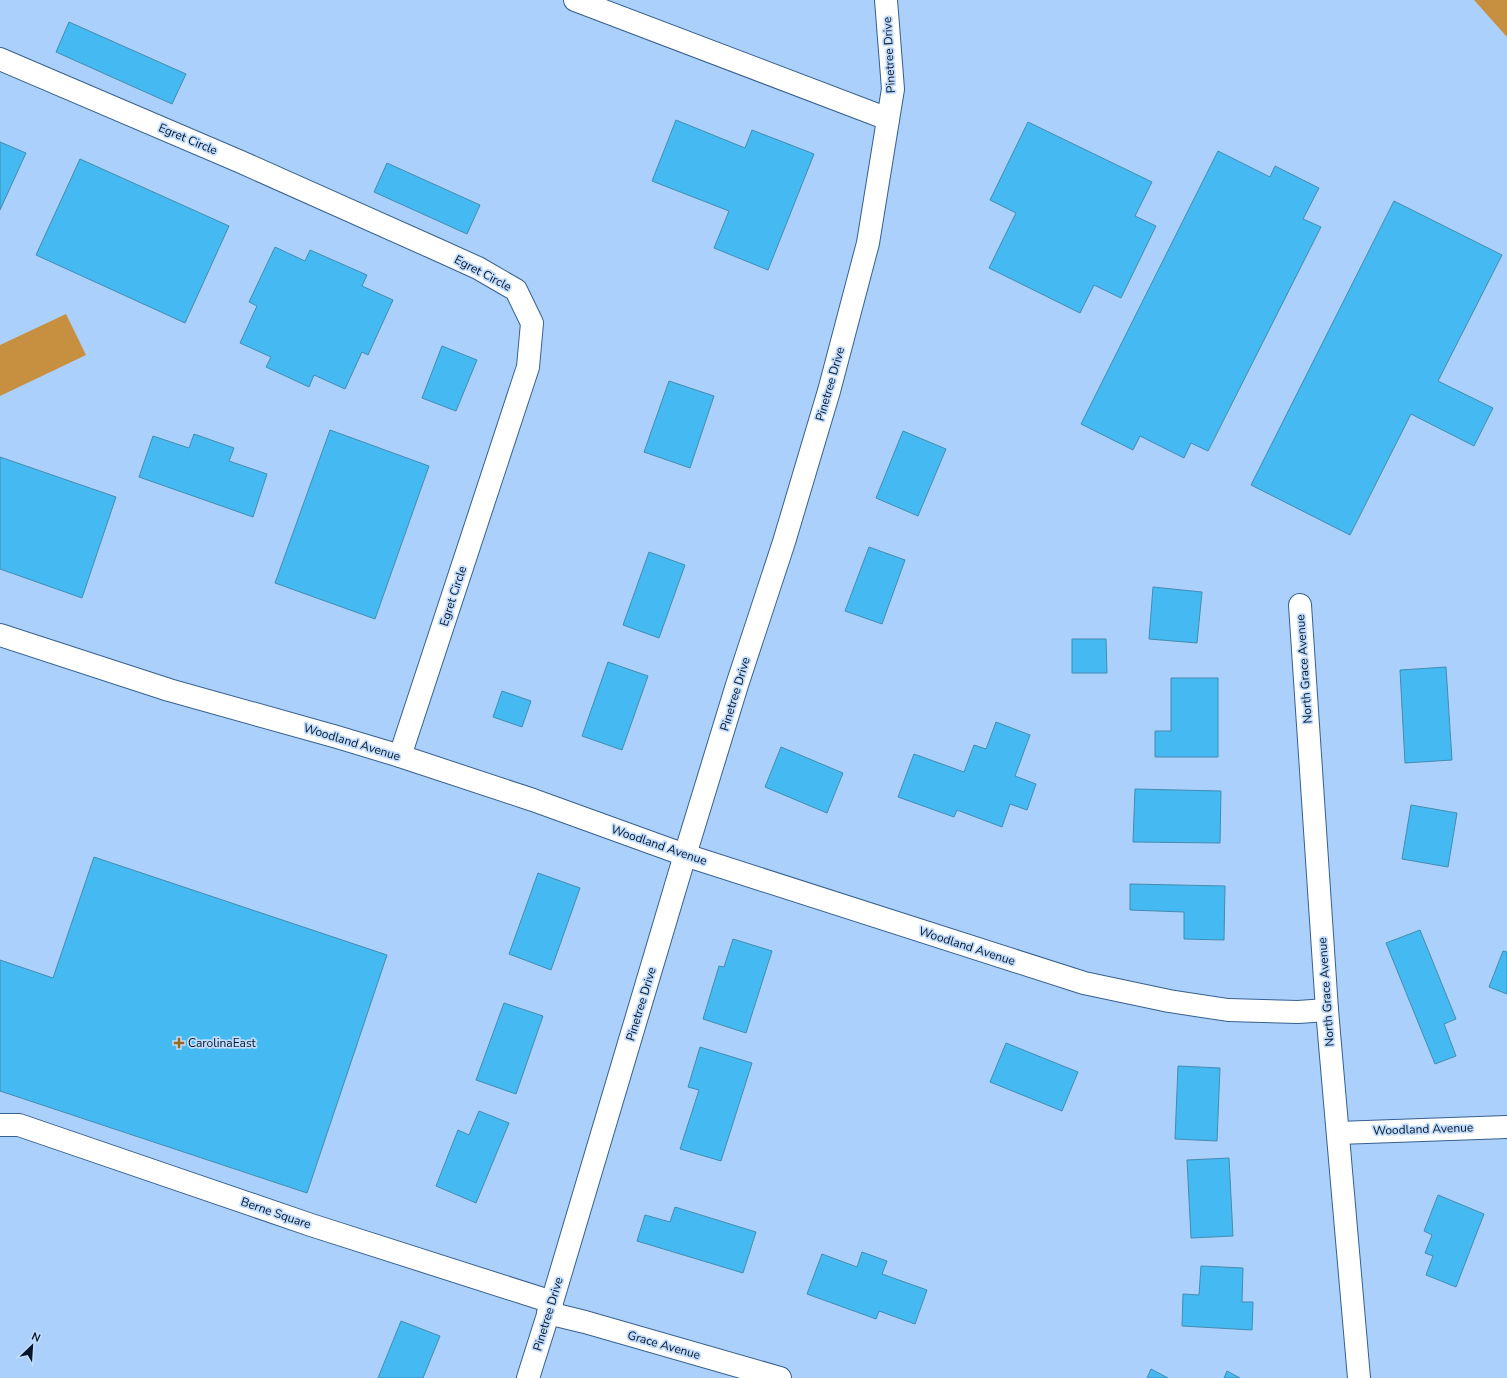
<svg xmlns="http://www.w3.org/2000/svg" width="1507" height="1378" font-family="'Nunito Sans',sans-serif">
<rect width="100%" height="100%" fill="#abd0fc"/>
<!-- green -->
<g fill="#c79041">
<polygon points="1474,0 1507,0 1507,37"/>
<polygon points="66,314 86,355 0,396 0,345"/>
</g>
<!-- building -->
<g fill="#45b9f1" stroke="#448cb1">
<polygon points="69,22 186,74 172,104 56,52"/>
<polygon points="676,120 745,148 752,130 814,154 768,270 714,248 729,211 652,181"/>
<polygon points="1028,122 1152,182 1135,216 1156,226 1121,298 1094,285 1080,313 989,268 1016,213 990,200"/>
<polygon points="0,142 26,153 0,210"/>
<polygon points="1218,151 1270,177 1275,166 1319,188 1303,219 1321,227 1208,451 1191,443 1184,458 1140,436 1133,450 1081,424"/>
<polygon points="80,159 229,226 185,323 36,255"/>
<polygon points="387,163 480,205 467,234 374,192"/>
<polygon points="1394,201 1502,255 1438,381 1493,408 1474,446 1411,414 1350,535 1251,485"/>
<polygon points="275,247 305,261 310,250 367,275 362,286 393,300 368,355 362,352 345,389 314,375 309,387 266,367 271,357 240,343 257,306 249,302"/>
<polygon points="442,346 477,360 456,411 422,398"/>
<polygon points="669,381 714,396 690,468 644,452"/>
<polygon points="330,430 429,466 375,619 275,583"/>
<polygon points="903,431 946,449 918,516 876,498"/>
<polygon points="194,434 234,448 229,461 267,474 253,517 139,477 153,436 189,448"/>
<polygon points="0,457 116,497 82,598 0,569"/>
<polygon points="869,547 905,560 882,624 845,611"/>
<polygon points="649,552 685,565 659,638 623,625"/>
<polygon points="1153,587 1202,592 1197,643 1149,639"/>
<polygon points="1072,639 1106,639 1107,673 1072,673"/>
<polygon points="608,662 648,676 622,750 582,736"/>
<polygon points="1446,667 1452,760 1405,763 1400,670"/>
<polygon points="1171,678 1218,678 1218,757 1155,757 1155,731 1171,731"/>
<polygon points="502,691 531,701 522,727 493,717"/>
<polygon points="996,722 1030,735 1015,776 1036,784 1027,810 1010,804 1002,827 957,810 954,817 898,797 914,754 964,772 974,745 986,749"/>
<polygon points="781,747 843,773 827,813 765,787"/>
<polygon points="1135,789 1221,791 1220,843 1133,842"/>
<polygon points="1411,805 1457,813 1448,867 1402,859"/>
<polygon points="94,857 387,955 307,1193 0,1091 0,960 53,978"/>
<polygon points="538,873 580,888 551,970 509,954"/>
<polygon points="1130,884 1225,886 1224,940 1184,939 1184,912 1130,910"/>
<polygon points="1420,930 1456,1019 1444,1024 1456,1056 1435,1064 1386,943"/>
<polygon points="733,939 772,951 746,1033 703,1019 719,966 724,967"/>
<polygon points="1503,951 1507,952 1507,994 1489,987"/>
<polygon points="504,1003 543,1016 516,1094 476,1080"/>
<polygon points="1006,1043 1078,1072 1062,1111 990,1082"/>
<polygon points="700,1047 752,1063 721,1161 680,1149 699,1090 688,1087"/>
<polygon points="1178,1066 1220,1068 1217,1141 1175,1139"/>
<polygon points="479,1111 509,1123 476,1203 436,1186 458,1130 469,1135"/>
<polygon points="1229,1158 1233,1236 1191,1238 1187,1160"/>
<polygon points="1438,1195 1484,1214 1456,1287 1426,1275 1433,1256 1425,1253 1432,1235 1424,1231"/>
<polygon points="675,1207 756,1232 743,1273 637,1241 645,1215 670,1222"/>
<polygon points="862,1252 887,1261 882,1274 927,1290 915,1324 879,1311 876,1319 807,1294 822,1254 857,1267"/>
<polygon points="1201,1266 1243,1268 1242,1302 1253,1302 1252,1330 1182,1326 1183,1294 1199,1295"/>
<polygon points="401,1321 440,1336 423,1378 378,1378"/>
<polygon points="1151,1369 1168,1378 1147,1378"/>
<polygon points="1227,1371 1240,1378 1224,1378"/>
</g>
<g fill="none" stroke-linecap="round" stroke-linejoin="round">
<!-- minor casing -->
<g stroke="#366090" stroke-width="24">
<g id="minor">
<polyline points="575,0 888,119"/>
<polyline points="0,59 241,162 436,249 478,268 516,290 532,323 528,367 400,756"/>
<polyline points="1300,605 1327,1010 1359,1378"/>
<polyline points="0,635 169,690 337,737 400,756 533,800 685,855 1084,983 1169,1001 1228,1010 1298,1012 1327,1010"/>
<polyline points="0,1125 19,1125 311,1225 552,1302"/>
<polyline points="1338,1133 1507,1127"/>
<polyline points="548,1313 585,1322 780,1378"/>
<polyline points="528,1378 552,1302 685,855 737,685 784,542 829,391 868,243 893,89 886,0"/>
</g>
</g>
<!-- minor -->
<use href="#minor" stroke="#fff" stroke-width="22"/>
</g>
<!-- markers -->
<path fill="#98671a" stroke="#c1dcfd" stroke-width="1.5" d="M177 1037h4v4h4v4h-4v4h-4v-4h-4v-4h4z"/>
<g text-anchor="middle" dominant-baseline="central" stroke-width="3.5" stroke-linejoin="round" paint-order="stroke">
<!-- street labels -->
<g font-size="12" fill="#051629" stroke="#c1dcfd">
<text transform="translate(889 55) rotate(-93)">Pinetree Drive</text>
<text transform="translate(188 139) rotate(23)">Egret Circle</text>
<text transform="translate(483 273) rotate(28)">Egret Circle</text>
<text transform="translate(830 384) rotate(-74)">Pinetree Drive</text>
<text transform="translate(453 596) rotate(-72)">Egret Circle</text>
<text transform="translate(1304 669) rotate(-94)">North Grace Avenue</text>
<text transform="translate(735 694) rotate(-73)">Pinetree Drive</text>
<text transform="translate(352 742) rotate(17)">Woodland Avenue</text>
<text transform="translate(659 845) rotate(19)">Woodland Avenue</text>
<text transform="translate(967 946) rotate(18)">Woodland Avenue</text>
<text transform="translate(1326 992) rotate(-94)">North Grace Avenue</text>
<text transform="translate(641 1004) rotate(-73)">Pinetree Drive</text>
<text transform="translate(1423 1129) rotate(-2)">Woodland Avenue</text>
<text transform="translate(276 1213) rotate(19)">Berne Square</text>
<text transform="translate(548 1314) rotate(-73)">Pinetree Drive</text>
<text transform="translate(664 1345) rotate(16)">Grace Avenue</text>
</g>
<!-- poi labels -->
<g font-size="12" fill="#051629" stroke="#c1dcfd" text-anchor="start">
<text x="188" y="1043">CarolinaEast</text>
</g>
</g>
<!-- north arrow -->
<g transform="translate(32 1346) rotate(25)" stroke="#c1dcfd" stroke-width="3" paint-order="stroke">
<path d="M0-3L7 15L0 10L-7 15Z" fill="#051629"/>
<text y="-6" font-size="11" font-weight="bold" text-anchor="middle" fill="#051629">N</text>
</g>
</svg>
